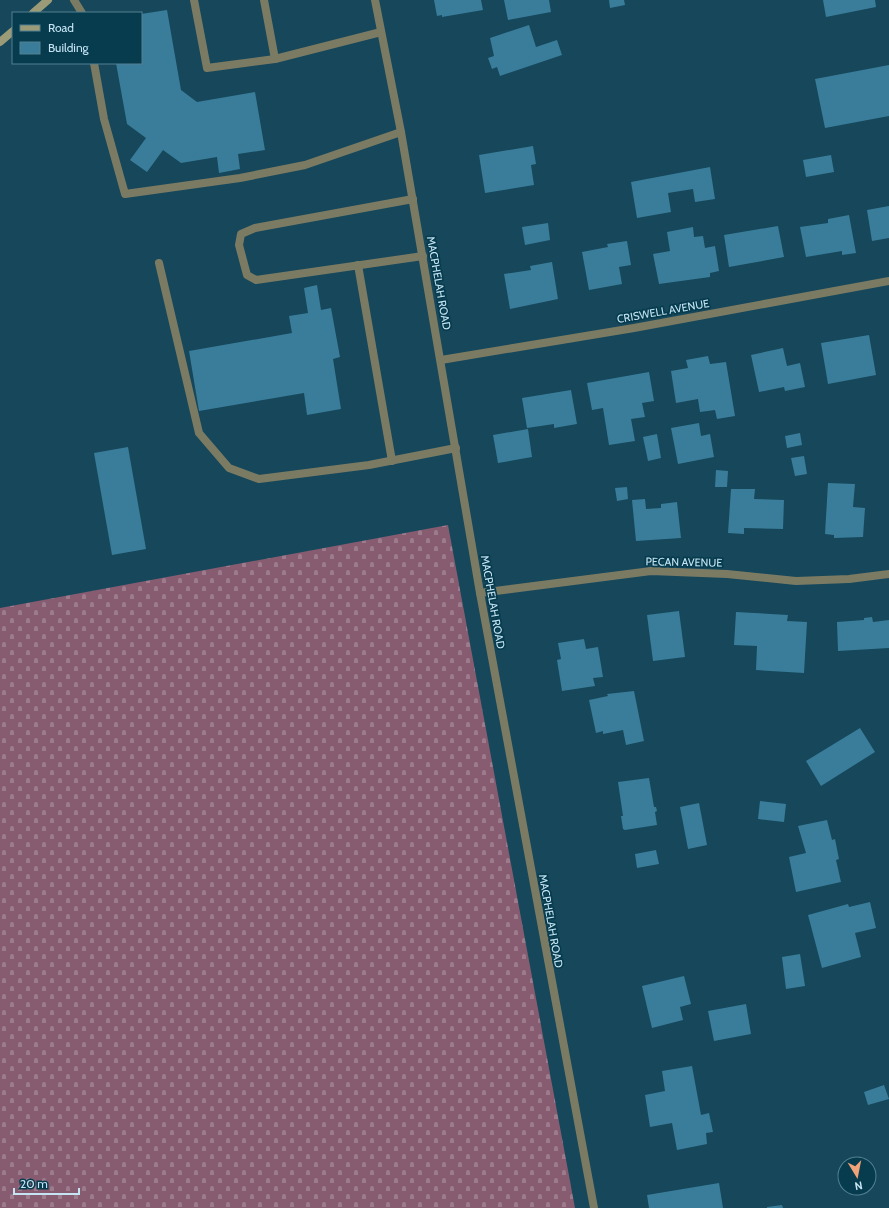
<svg xmlns="http://www.w3.org/2000/svg" width="889" height="1208" font-family="Cabin,sans-serif">
<defs>
<pattern id="cemetery-stones" width="16" height="16" patternUnits="userSpaceOnUse"><rect width="16" height="16" fill="#875c71"/><path d="M2 7V4a2 2 0 0 1 4 0v3zM10 15v-3a2 2 0 0 1 4 0v3z" fill="#9c7b8d"/></pattern>
</defs>
<rect width="100%" height="100%" fill="#16475a"/>
<!-- cemetery -->
<polygon fill="url(#cemetery-stones)" points="448,525 575,1208 0,1208 0,608"/>
<!-- building -->
<g fill="#397d9a">
<polygon points="434,0 481,0 483,10 442,17 442,15 437,16"/>
<polygon points="504,0 549,0 551,12 508,20"/>
<polygon points="609,0 624,0 625,5 610,8"/>
<polygon points="823,0 875,0 876,7 826,17"/>
<polygon points="167,10 181,90 197,102 255,92 265,150 238,154 240,169 219,173 217,157 181,163 163,150 147,172 130,160 146,138 127,124 116,63 141,63 141,14"/>
<polygon points="529,25 536,47 557,40 562,55 500,76 497,67 492,69 488,58 494,56 490,38"/>
<polygon points="889,65 889,116 825,128 815,79"/>
<polygon points="533,146 536,164 531,165 534,185 485,193 479,155"/>
<polygon points="831,155 834,172 806,177 803,160"/>
<polygon points="710,167 715,199 695,202 693,189 668,193 671,212 637,218 631,182"/>
<polygon points="889,206 889,238 872,241 867,210"/>
<polygon points="849,215 856,253 842,255 842,251 806,257 800,227 828,223 828,219"/>
<polygon points="548,223 550,240 525,245 522,227"/>
<polygon points="778,226 784,257 729,267 724,235"/>
<polygon points="693,227 694,237 703,236 705,248 715,246 719,271 710,273 710,277 659,284 653,254 670,251 667,232"/>
<polygon points="627,241 631,265 619,267 622,284 589,290 582,252 608,247 607,244"/>
<polygon points="552,262 558,299 510,309 504,274 531,270 530,266"/>
<polygon points="317,285 321,310 331,308 340,357 333,359 341,409 307,415 304,393 199,411 189,351 292,333 289,316 308,313 304,288"/>
<polygon points="869,335 876,375 828,384 821,343"/>
<polygon points="783,348 787,366 800,363 805,387 785,391 784,387 759,392 751,355"/>
<polygon points="708,356 710,364 726,362 735,416 717,419 715,410 700,412 698,399 676,403 671,371 688,368 686,360"/>
<polygon points="649,372 654,401 642,403 645,417 631,419 635,441 609,445 603,408 592,410 587,383"/>
<polygon points="571,390 577,424 554,428 554,424 527,428 522,398"/>
<polygon points="699,423 701,436 710,434 714,457 678,464 671,428"/>
<polygon points="528,429 532,457 498,463 493,435"/>
<polygon points="800,433 802,445 787,448 785,436"/>
<polygon points="657,434 661,458 648,461 643,437"/>
<polygon points="128,447 146,549 112,555 94,453"/>
<polygon points="804,456 807,474 795,476 791,458"/>
<polygon points="716,470 728,471 727,487 715,487"/>
<polygon points="828,483 855,484 853,507 865,508 863,537 834,538 834,535 825,534"/>
<polygon points="627,487 628,499 617,501 615,488"/>
<polygon points="731,489 755,489 754,499 784,500 783,529 744,528 744,534 728,533"/>
<polygon points="645,499 646,509 661,508 661,504 677,502 681,538 636,541 632,500"/>
<polygon points="679,611 685,657 653,661 647,615"/>
<polygon points="736,612 788,615 787,621 807,622 804,673 756,670 757,646 734,645"/>
<polygon points="872,617 873,622 889,620 889,648 838,651 837,622 864,620 864,618"/>
<polygon points="584,639 586,649 598,647 603,677 593,678 595,686 562,691 557,660 561,659 558,643"/>
<polygon points="634,691 644,741 626,745 623,730 603,734 603,731 596,733 589,700 608,696 607,694"/>
<polygon points="860,728 875,752 821,786 806,761"/>
<polygon points="649,778 654,807 656,807 657,811 655,812 657,825 625,830 623,829 621,816 623,816 618,782"/>
<polygon points="760,801 786,804 784,822 758,819"/>
<polygon points="699,803 707,845 688,849 680,807"/>
<polygon points="827,820 832,840 835,839 839,859 836,860 841,882 796,892 789,857 806,853 798,826"/>
<polygon points="656,850 659,864 637,868 635,854"/>
<polygon points="870,902 876,928 855,933 861,957 822,968 808,915 848,904 849,907"/>
<polygon points="800,954 805,986 786,989 782,957"/>
<polygon points="684,976 691,1004 680,1007 683,1020 652,1028 642,986"/>
<polygon points="746,1004 751,1034 714,1041 708,1011"/>
<polygon points="692,1066 701,1115 709,1113 713,1132 706,1133 707,1144 677,1150 672,1123 650,1127 645,1095 665,1091 662,1071"/>
<polygon points="884,1085 889,1099 868,1105 864,1092"/>
<polygon points="719,1183 723,1208 649,1208 647,1195"/>
<polygon points="782,1205 783,1208 767,1208 767,1207"/>
</g>
<g fill="none" stroke-linecap="round" stroke-linejoin="round">
<!-- service -->
<g stroke="#7b7b64" stroke-width="8">
<polyline points="74,0 82,13"/>
<polyline points="194,0 207,68 275,59 381,32"/>
<polyline points="264,0 275,59"/>
<polyline points="94,63 104,119 125,194 240,178 305,165 401,132"/>
<polyline points="413,199 255,228 241,234 239,245 247,275 256,280 423,256"/>
<polyline points="159,263 199,433 229,468 259,479 369,465 456,448"/>
<polyline points="358,265 392,461"/>
</g>
<!-- minor -->
<g stroke="#7b7b64" stroke-width="8">
<polyline points="441,360 634,328 889,281"/>
<polyline points="480,593 651,571 727,574 796,581 849,579 889,574"/>
</g>
<!-- tertiary -->
<polyline stroke="#7b7b64" stroke-width="8" points="375,0 401,132 480,593 594,1208"/>
<!-- secondary -->
<g stroke="#9b9c77" stroke-width="8">
<polyline points="33,13 48,0"/>
<polyline points="0,42 13,31"/>
</g>
</g>
<g text-anchor="middle" dominant-baseline="central" stroke-width="3.5" stroke-linejoin="round" paint-order="stroke">
<!-- street labels -->
<g font-size="11" fill="#c6e5f4" stroke="#073c4f">
<text transform="translate(439 283) rotate(80)">MACPHELAH ROAD</text>
<text transform="translate(663 311) rotate(-10)">CRISWELL AVENUE</text>
<text transform="translate(684 562) rotate(1)">PECAN AVENUE</text>
<text transform="translate(493 602) rotate(80)">MACPHELAH ROAD</text>
<text transform="translate(551 921) rotate(80)">MACPHELAH ROAD</text>
</g>
</g>
<!-- legend -->
<rect x="12" y="12" width="130" height="52" fill="#073c4f" stroke="#538091"/>
<rect x="20" y="25" width="20" height="6" fill="#9b9c77" stroke="#538091"/>
<text x="48" y="32" font-size="12" fill="#c6e5f4">Road</text>
<rect x="20" y="42" width="20" height="12" fill="#397d9a" stroke="#538091"/>
<text x="48" y="52" font-size="12" fill="#c6e5f4">Building</text>
<!-- north arrow -->
<g transform="translate(857 1176) rotate(170)"><circle r="19" fill="#073c4f" stroke="#538091"/>
<path d="M0-3L7 15L0 10L-7 15Z" fill="#f0a279"/>
<text y="-6" font-size="11" font-weight="bold" text-anchor="middle" fill="#c6e5f4">N</text>
</g>
<!-- scale -->
<path d="M14 1188v6h65v-6" fill="none" stroke="#c6e5f4" stroke-width="2"/>
<text x="20" y="1188" font-size="12" fill="#c6e5f4" stroke="#073c4f" stroke-width="3" paint-order="stroke">20 m</text>
</svg>
